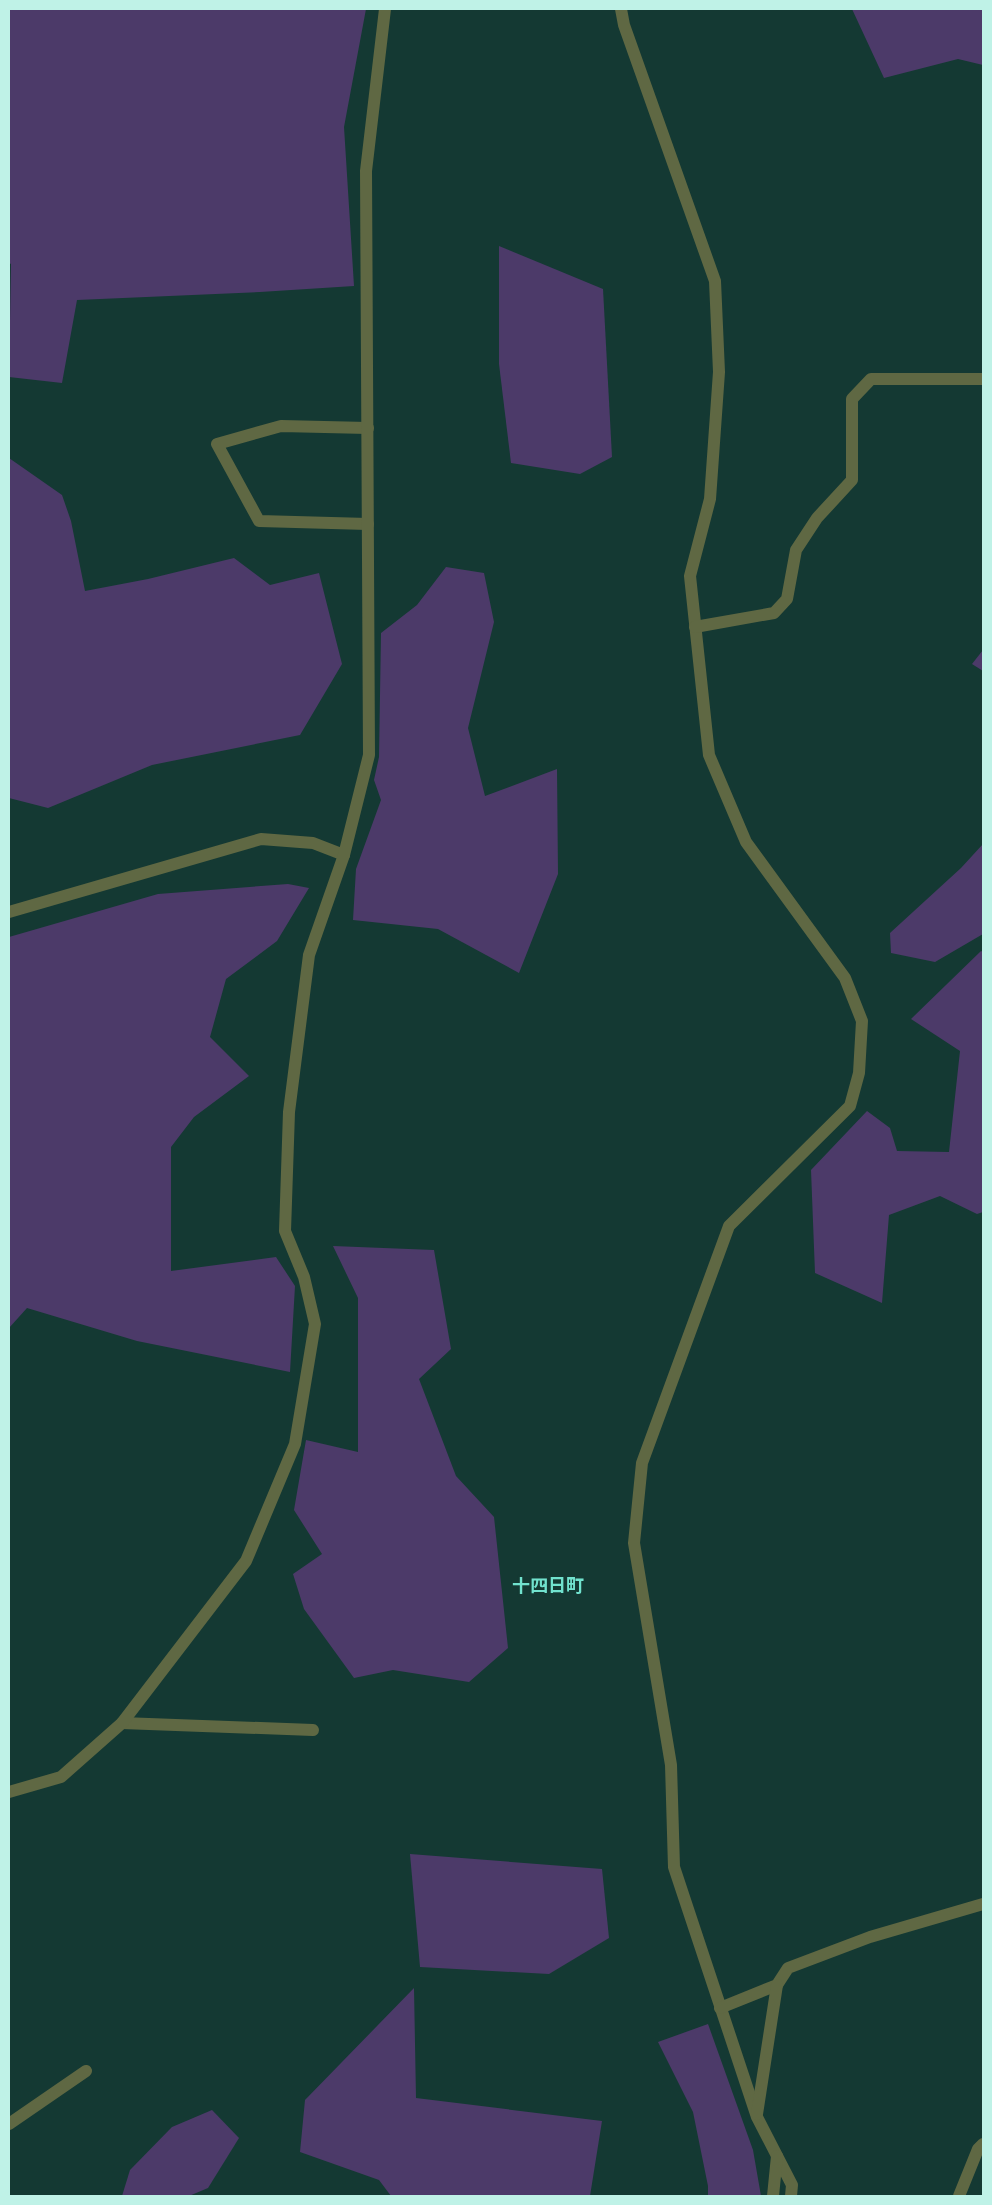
<svg xmlns="http://www.w3.org/2000/svg" width="992" height="2205" font-family="Helvetica,'Noto Sans JP',sans-serif">
<rect width="100%" height="100%" fill="#143933"/>
<!-- green -->
<g fill="#4c3a69">
<polygon points="9,9 366,9 344,127 354,286 260,292 77,300 62,383 9,377 11,264 9,263"/>
<polygon points="852,9 983,9 983,65 958,59 884,78"/>
<polygon points="499,246 603,289 612,457 580,474 511,463 499,364"/>
<polygon points="9,458 62,495 71,521 85,591 148,579 234,558 270,585 319,573 342,664 300,735 152,765 48,808 9,798"/>
<polygon points="446,567 484,573 494,622 468,728 485,796 557,769 558,874 519,973 438,929 353,920 356,869 381,800 374,780 379,757 381,633 417,605"/>
<polygon points="983,650 983,671 972,664"/>
<polygon points="983,844 983,934 935,962 891,953 890,933 961,868"/>
<polygon points="288,884 309,888 277,941 226,979 210,1037 249,1076 194,1117 171,1147 171,1271 276,1257 295,1286 290,1372 137,1341 27,1308 9,1328 9,937 158,894"/>
<polygon points="981,951 983,952 983,1212 977,1214 940,1196 889,1215 882,1303 815,1273 811,1170 867,1111 890,1128 897,1151 949,1152 960,1051 911,1019"/>
<polygon points="333,1246 434,1250 451,1349 419,1379 456,1476 494,1517 508,1648 469,1682 393,1670 354,1678 304,1609 293,1574 322,1554 294,1510 306,1440 358,1452 358,1298"/>
<polygon points="410,1854 602,1869 609,1938 549,1974 420,1967"/>
<polygon points="414,1988 416,2098 602,2121 590,2196 391,2196 379,2180 300,2152 305,2100"/>
<polygon points="708,2024 753,2150 761,2196 708,2196 708,2186 693,2112 658,2042"/>
<polygon points="212,2110 239,2138 208,2188 189,2196 122,2196 130,2170 172,2127"/>
</g>
<g fill="none" stroke-linecap="round" stroke-linejoin="round">
<!-- minor -->
<g stroke="#5f6843" stroke-width="12">
<polyline points="621,9 624,25 715,281 719,372 710,499 690,576 709,755 746,842 845,978 862,1021 859,1073 850,1106 729,1226 642,1463 634,1543 671,1765 674,1867 757,2117 792,2185 791,2196"/>
<polyline points="368,428 281,426 217,444 259,521 368,524"/>
<polyline points="695,627 774,613 787,599 796,550 817,518 852,480 852,399 871,379 983,379"/>
<polyline points="9,912 261,839 313,843 344,855"/>
<polyline points="122,1723 313,1730"/>
<polyline points="9,1792 61,1777 122,1723 246,1561 295,1444 315,1324 304,1277 285,1231 289,1112 309,955 344,855 369,755 366,171 385,9"/>
<polyline points="720,2008 777,1985 788,1968 870,1937 983,1904"/>
<polyline points="757,2114 777,1985"/>
<polyline points="9,2124 86,2071"/>
<polyline points="773,2196 777,2156"/>
<polyline points="959,2196 978,2149 983,2144"/>
</g>
</g>
<g text-anchor="middle" dominant-baseline="central" stroke-width="5" stroke-linejoin="round" paint-order="stroke">
<!-- quarter labels -->
<g font-size="18" font-weight="bold" fill="#71e2ce" stroke="#143933">
<text x="548" y="1586">十四日町</text>
</g>
</g>
<!-- border -->
<rect width="992" height="2205" fill="none" stroke="#bff2e7" stroke-width="20"/>
</svg>
